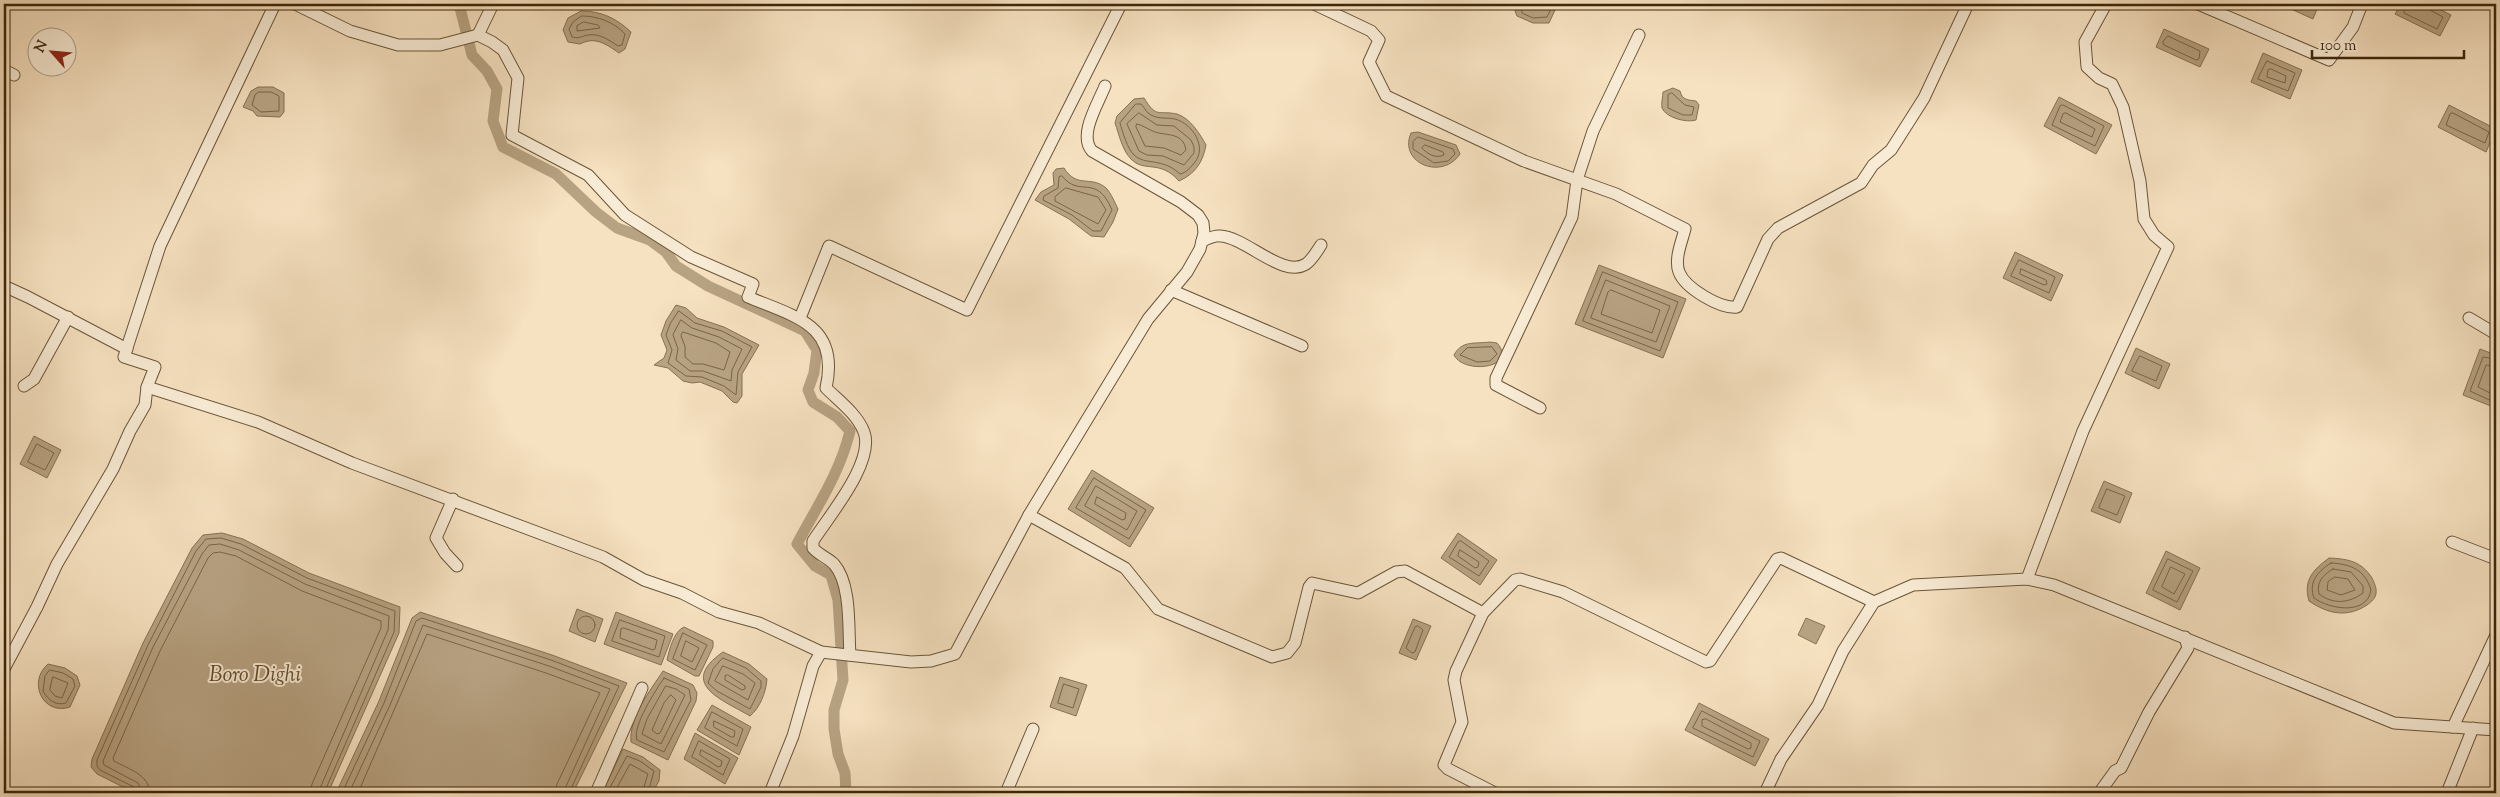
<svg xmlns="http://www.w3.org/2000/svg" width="2500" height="797" font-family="'Sorts Mill Goudy',serif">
<rect width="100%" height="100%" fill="#f6e1c0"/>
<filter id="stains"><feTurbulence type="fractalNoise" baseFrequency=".004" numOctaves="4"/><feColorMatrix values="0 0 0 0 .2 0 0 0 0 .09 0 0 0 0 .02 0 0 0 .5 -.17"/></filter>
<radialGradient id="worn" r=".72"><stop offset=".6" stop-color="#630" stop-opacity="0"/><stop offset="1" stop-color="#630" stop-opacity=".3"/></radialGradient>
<!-- water -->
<g fill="#b7a282" stroke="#867152">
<polygon points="1518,4 1553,4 1555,10 1549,23 1533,23 1517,16 1515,11"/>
<polygon points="2280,4 2319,4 2313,19"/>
<polygon points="2401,4 2429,4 2451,15 2440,36 2395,14"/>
<path d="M 581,11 C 601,11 616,18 631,32 L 625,49 L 619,53 C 606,44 595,36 580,44 L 568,42 L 563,30 L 568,18 Z"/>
<polygon points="2164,29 2209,49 2200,67 2156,47"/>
<polygon points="2263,53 2302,70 2290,99 2251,82"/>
<polygon points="258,87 273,87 284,93 284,112 280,117 257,116 253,111 243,107 251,91"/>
<path d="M 1673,88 L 1680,91 C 1682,100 1688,100 1696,101 L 1699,105 L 1696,120 C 1687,123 1666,118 1662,108 C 1661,104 1663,96 1663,92 Z"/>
<polygon points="2059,97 2112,125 2096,154 2044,126"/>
<path d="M 1144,98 C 1157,119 1158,110 1177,114 C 1190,118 1200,134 1206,145 C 1203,162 1195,174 1179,181 C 1160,159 1144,173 1131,159 C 1122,150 1119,134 1115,123 L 1117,116 L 1134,99 Z"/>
<polygon points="2449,105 2496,129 2486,152 2438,127"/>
<path d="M 1418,132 L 1456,145 L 1460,154 C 1442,181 1398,163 1411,133 Z"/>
<path d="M 1064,168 C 1077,189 1091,175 1106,188 C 1111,193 1115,203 1118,209 L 1113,222 L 1104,237 L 1091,236 L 1069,219 L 1035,200 L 1041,192 L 1054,185 L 1053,173 L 1056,169 Z"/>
<polygon points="2015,252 2063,275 2051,301 2003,278"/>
<polygon points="1599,265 1686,299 1663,358 1575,324"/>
<polygon points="676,305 686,308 697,318 724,327 759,345 742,374 742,396 737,403 733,402 722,391 700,382 692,383 683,381 668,368 654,365 664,358 667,350 661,335 666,321"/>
<path d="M 1490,342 L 1497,343 C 1519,368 1464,375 1454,355 C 1462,340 1475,344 1490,342 Z"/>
<polygon points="2136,348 2170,364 2159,389 2125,373"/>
<polygon points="2480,349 2496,355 2496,408 2463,395"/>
<polygon points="34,436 61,450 47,478 20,464"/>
<polygon points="1092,470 1154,508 1130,547 1068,509"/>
<polygon points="2104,481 2132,493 2120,523 2091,511"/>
<polygon points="222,533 243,539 309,573 400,607 399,633 328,793 135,793 97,774 91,767 92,759 143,643 192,548 203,535"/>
<polygon points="1458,533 1497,560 1480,585 1441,558"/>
<polygon points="2166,551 2200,568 2180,610 2146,593"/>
<path d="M 2329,558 C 2348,559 2361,561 2372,578 C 2374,582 2377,589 2376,593 C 2376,598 2371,602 2367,605 C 2347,618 2328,614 2309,601 C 2303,580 2313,570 2329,558 Z"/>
<polygon points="577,609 603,619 595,642 569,631"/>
<polygon points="420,612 552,655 627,683 573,793 336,793 379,701 412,618"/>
<polygon points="616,612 673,634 661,665 604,644"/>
<polygon points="1806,618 1825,626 1816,644 1798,635"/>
<polygon points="1413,619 1431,626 1416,660 1399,653"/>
<path d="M 684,627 L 713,641 L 713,647 L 699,676 L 695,676 L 667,660 C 669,650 674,631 684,627 Z"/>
<path d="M 723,652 L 749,664 L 767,679 C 766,692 760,708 750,716 C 723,700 677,684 723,652 Z"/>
<path d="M 48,664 L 65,668 L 77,676 L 80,685 L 70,707 C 43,716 27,682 48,664 Z"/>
<path d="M 663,671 L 693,685 L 697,693 L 696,701 L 668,760 L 631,742 C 629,717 650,691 663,671 Z"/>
<polygon points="1060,677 1087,685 1076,716 1050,707"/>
<polygon points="1699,703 1769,739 1755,766 1685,730"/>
<polygon points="712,705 751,727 739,755 697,730"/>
<polygon points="695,733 738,758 725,784 684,759"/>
<polygon points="623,749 643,757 660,770 659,781 652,793 602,793"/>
</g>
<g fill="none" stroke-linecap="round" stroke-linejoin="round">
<!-- shore -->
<g stroke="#7a6446" stroke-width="1">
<polyline points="1521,4 1522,13 1533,18 1547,17 1550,11 1548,4"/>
<polyline points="2405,4 2404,13 2437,29 2443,17 2430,10 2428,4"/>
<path d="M 582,16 C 598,16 614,22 625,34 L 622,45 L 618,46 C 609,40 599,33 588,35 C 581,36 580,39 572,37 L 569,29 L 573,22 Z"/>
<polygon points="584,22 598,25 600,28 577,31 577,26"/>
<polygon points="2168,36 2200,51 2199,59 2196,60 2164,45 2163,42"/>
<polygon points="2267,61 2295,73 2288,91 2258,79"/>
<polygon points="2271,69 2286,76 2285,83 2267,77 2268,70"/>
<polygon points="259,92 271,92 279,96 279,111 261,112 252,105 255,95"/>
<polygon points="1672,93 1685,105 1694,107 1692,115 1683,115 1668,108 1668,95"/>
<path d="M 1136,104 L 1141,104 C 1144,107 1146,111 1148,113 C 1157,120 1165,117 1175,119 C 1193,124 1207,147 1195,162 C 1191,167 1186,173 1180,174 C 1162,157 1146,166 1134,155 C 1127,148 1123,133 1120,123 Z"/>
<polygon points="2063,105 2104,126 2095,146 2052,125 2060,106"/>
<polygon points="1139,113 1157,125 1174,126 1191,140 1194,147 1194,153 1184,165 1163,156 1147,155 1139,151 1127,124"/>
<polygon points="2066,113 2095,129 2092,137 2060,122 2063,114"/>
<polygon points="2453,113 2489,132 2485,143 2446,125 2450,114"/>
<path d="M 1137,124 C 1143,125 1149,130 1155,132 C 1167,136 1183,132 1186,150 L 1181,155 L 1164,148 L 1145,146 L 1136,127 Z"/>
<polygon points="1418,137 1453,149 1455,154 1448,161 1434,163 1413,149 1413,142"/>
<path d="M 1425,145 L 1443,152 L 1444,155 C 1436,159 1427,154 1422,148 Z"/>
<path d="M 1062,176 C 1080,199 1096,172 1112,210 L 1101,231 L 1093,231 L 1072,215 L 1043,200 L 1044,196 L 1058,188 L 1059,177 Z"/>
<polygon points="1066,188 1098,197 1106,210 1098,224 1055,201 1055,197"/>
<polygon points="2019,260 2055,277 2049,293 2011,276"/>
<polygon points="2021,269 2046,280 2047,284 2044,285 2020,274"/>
<polygon points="1603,272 1678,302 1660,351 1583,321"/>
<polygon points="1606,280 1670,306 1656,342 1591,318"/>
<polygon points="1611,290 1660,310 1652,333 1601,314 1608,292"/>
<polygon points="679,311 695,323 722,331 752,347 738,372 736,395 724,386 702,377 686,376 668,363 672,350 666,335 670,324"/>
<polygon points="681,320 692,328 719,337 742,349 732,370 731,381 703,371 690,371 676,360 678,349 673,335"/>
<polygon points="683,332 716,343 730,352 724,370 703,364 693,364 685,357 685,346 681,336"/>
<polygon points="1492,347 1497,354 1490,361 1477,362 1460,355 1467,348"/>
<polygon points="2140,356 2162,366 2156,381 2132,371"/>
<polyline points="2496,359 2483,357 2470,391 2496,403"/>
<polyline points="2496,366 2486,365 2478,387 2496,396"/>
<polygon points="37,444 54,453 45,470 28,462"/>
<polygon points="1094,478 1146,510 1129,539 1076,508"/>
<polygon points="1096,486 1137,511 1127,530 1085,506"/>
<polygon points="2107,489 2125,496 2117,515 2099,508"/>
<polygon points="1097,497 1126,513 1125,519 1122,520 1095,504"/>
<polygon points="1461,541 1489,561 1479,576 1449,557 1458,542"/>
<polygon points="1460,550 1479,562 1478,567 1475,568 1458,556"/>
<polygon points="2168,559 2193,571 2177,602 2153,590"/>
<path d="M 2331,563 C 2351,564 2365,570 2371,590 C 2367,616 2329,609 2314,598 C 2308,582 2318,571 2331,563 Z"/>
<polygon points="2171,567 2185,574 2174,594 2162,587"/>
<path d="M 2333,569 L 2351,572 L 2363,586 L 2363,593 C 2349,603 2334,605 2319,594 C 2316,582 2323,575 2333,569 Z"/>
<polygon points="2335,577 2348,579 2355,590 2341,595 2327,590 2328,582"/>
<circle cx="586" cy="625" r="9"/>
<polygon points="620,620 665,636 659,657 612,641"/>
<polygon points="1418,626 1423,630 1415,652 1412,653 1406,648 1415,627"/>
<polygon points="624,628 657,640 655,649 653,650 620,638 621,629"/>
<polygon points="683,633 707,645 695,670 673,659"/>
<polygon points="686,641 699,648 692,662 681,656"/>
<polygon points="723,658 746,668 761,681 761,687 750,709 717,691 708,683 713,669"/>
<polygon points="723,666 743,674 755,683 748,700 715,681"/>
<path d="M 50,670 L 63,673 L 73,679 L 75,686 L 66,703 C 56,706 48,700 43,691 L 45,676 Z"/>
<polygon points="728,675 745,686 745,689 742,690 725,680 725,676"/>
<polygon points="53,677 68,683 62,698 55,696 50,690"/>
<path d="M 664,678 L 689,689 L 691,700 L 664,752 L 637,740 C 632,726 656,690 664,678 Z"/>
<polygon points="1064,684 1079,689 1073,708 1058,703"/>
<polygon points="666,686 676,689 685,695 661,744 642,734 647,719"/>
<polygon points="671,695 676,700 660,733 657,734 652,730 664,703"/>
<polygon points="1702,711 1760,741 1753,757 1693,728"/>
<polygon points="712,712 743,729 737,746 705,728"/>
<polygon points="1706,719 1751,743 1751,748 1748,749 1702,726 1702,720"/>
<polygon points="714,721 735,731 734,737 731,737 714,727"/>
<polygon points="699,741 730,759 723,775 692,757"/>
<polygon points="701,750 722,761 721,766 718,767 700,755"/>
<polyline points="136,793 134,787 100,770 97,766 97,760 148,645 196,551 206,539 221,538 241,544 307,578 395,611 394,632 324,793"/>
<polyline points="143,793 138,783 104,765 103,761 153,647 202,554 209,545 220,544 239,550 305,584 389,616 388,630 318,793"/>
<path d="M 150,793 C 149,774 128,769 114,761 L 113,758 L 160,651 L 208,558 L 213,553 L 220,552 L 236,556 L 302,591 L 381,621 L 381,628 L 312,784 L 310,793"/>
<polyline points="342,793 384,703 416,621 422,618 551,660 619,686 569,793"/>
<polyline points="349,793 390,705 423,625 549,666 610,689 563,793"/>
<polyline points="358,793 427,634 546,673 600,693 557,784 555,793"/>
<polyline points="607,793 627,756 640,761 654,771 648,793"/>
<polyline points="614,793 630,764 648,774 642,793"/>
</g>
<!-- canal -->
<path stroke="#b7a282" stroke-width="11" d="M 459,4 L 472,55 L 487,71 L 497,89 L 493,121 L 503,147 L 556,174 L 596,212 L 617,228 L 650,240 L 666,252 L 676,266 L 708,286 L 805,331 L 817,350 L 814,373 L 808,390 L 813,402 L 837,417 L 850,431 C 840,473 817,506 797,544 L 815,566 L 831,575 L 838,600 L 843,680 L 834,710 L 834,729 L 838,754 L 845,773 L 846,793"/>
<!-- minor casing -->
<g stroke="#6a5638" stroke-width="13">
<g id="minor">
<path d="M 275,4 L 160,246 L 124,357 L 155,367 L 147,387 L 258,422 L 352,463 L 603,557 L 644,580 L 682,593 L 719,612 L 759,623 L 821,652 L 911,662 L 931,661 L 955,654 L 1029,515 L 1148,319 L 1187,272 L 1200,249 L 1204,233 L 1203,223 L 1198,215 L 1181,202 L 1092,151 C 1078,135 1098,104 1105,86"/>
<path d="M 295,4 L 350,31 L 398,45 L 440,45 L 478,35 L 492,42 L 503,50 L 518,78 L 512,135 L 588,175 L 625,215 L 691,257 L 753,284 L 748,297 C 796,317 840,325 826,388 C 839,401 857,414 864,432 C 875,462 829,516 813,541 L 813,548 C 819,555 828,558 834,564 C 852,585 848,629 850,655"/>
<path d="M 1314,4 L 1371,31 L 1379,40 L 1369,62 L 1386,96 L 1524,161 L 1616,194 L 1685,229 C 1682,241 1674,259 1679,272 C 1685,288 1720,309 1737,307 L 1768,239 L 1778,228 L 1861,183 L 1873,165 L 1891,150 L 1924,98 L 1968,4"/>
<polyline points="2198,4 2329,60 2353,27 2362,4"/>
<polyline points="478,35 493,4"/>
<polyline points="4,70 14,75"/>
<path d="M 1202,241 C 1207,239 1215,235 1220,236 C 1246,237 1283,279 1306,264 C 1312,260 1317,251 1321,245"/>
<polyline points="4,286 28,297 127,349"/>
<polyline points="1171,290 1302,346"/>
<polyline points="800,318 829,246 967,310 1121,4"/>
<polyline points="2469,318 2496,334"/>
<polyline points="24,386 34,379 68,317"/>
<polyline points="1540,408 1496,385 1496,378 1572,217 1577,180 1593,131 1639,35"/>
<polyline points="453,499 436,538 445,553 457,566"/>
<polyline points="1029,515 1125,568 1158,609 1272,657 1287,653 1295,643 1309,587 1312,583 1358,593 1396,572 1405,571 1483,613"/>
<polyline points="2452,542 2496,559"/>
<polyline points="2027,579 2083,431 2168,247 2154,235 2144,219 2140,181 2123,107 2112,84 2099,78 2087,67 2085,42 2106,4"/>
<polyline points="4,669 37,607 57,564 113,469 130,431 145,405 147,387"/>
<polyline points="2453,727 2496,635"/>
<polyline points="2102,789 2115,771 2121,768 2149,712 2188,648 2185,637"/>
<polyline points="596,793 642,688"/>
<polyline points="770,793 793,736 813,666 821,652"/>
<polyline points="1006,793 1033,729"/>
<polyline points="1495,793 1448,769 1444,765 1462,722 1454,680 1456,671 1483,613 1515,580 1520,579 1563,592 1706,662 1710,661 1777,559 1781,558 1874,602"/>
<polyline points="1765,793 1781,759 1818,705 1843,651 1874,602 1913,585 2027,579 2054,585 2394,723 2496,730"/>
<polyline points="2447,793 2473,728"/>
</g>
</g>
<!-- minor -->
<use href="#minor" stroke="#f9ecd6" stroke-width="11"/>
</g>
<g text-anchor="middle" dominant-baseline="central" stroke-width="4" stroke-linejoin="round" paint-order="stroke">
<!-- water labels -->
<g font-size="22" font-style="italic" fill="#614c2e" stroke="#f9ecd6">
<text x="255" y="676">Boro Dighi</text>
</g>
</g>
<!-- margin -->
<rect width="2500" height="797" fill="none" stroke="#f6e1c0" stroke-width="20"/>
<rect x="5" y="5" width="2490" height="787" fill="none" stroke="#3c270a" stroke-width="2.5"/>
<rect x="10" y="10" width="2480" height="777" fill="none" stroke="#3c270a"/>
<!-- north arrow -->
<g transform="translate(52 52) rotate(297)"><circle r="24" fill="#f9ecd6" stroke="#ad9d84"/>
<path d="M0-4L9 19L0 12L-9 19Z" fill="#8f2418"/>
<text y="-8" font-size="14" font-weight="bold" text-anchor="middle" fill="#3c270a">N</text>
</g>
<!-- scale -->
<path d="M2312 50v8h152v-8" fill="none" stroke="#3c270a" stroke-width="2.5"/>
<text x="2320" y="50" font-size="15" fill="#3c270a" stroke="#f9ecd6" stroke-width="4" paint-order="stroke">100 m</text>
<rect width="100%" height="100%" filter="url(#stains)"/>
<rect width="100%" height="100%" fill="url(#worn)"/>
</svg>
